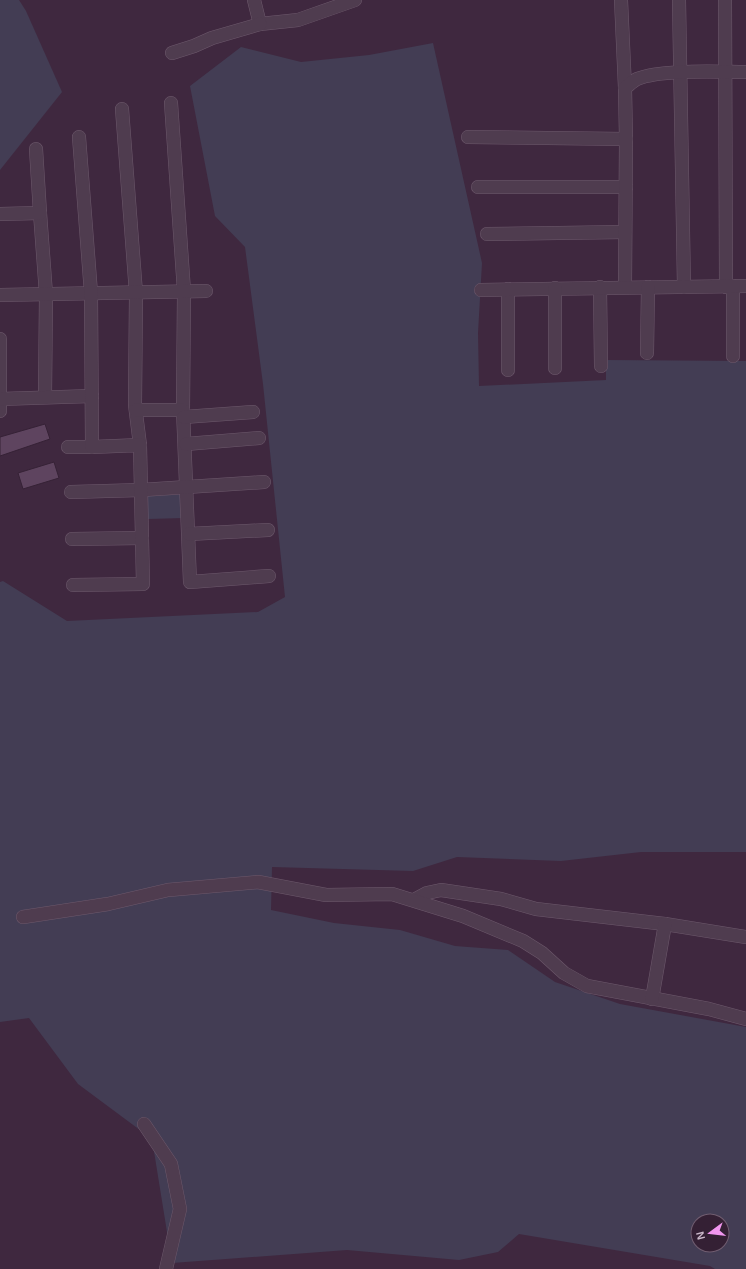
<svg xmlns="http://www.w3.org/2000/svg" width="746" height="1269" font-family="Helvetica,sans-serif">
<rect width="100%" height="100%" fill="#3f283f"/>
<!-- green -->
<g fill="#433d54" fill-rule="evenodd">
<polygon points="0,0 19,0 26,11 62,92 0,170"/>
<path d="M 433,43 L 482,263 L 478,333 L 479,386 L 606,380 L 606,360 L 746,361 L 746,852 L 641,852 L 561,861 L 457,857 L 413,871 L 272,867 L 271,910 L 334,923 L 400,930 L 455,946 L 508,950 L 555,982 L 620,1004 L 746,1027 L 746,1269 L 715,1269 L 710,1266 L 519,1234 L 498,1252 L 459,1260 L 347,1250 L 172,1263 L 152,1139 L 78,1084 L 29,1018 L 0,1022 L 0,582 L 3,581 L 67,621 L 258,612 L 285,597 L 263,384 L 245,247 L 215,216 L 190,86 L 241,47 L 301,62 L 369,55 ZM 698,1221 L 722,1221 L 722,1245 L 698,1245 Z"/>
<polygon points="183,494 184,518 148,519 148,496"/>
</g>
<!-- building -->
<g fill="#5e445f" stroke="#362236">
<polygon points="45,424 50,439 0,456 0,437"/>
<polygon points="54,462 59,478 23,489 18,473"/>
</g>
<g fill="none" stroke-linecap="round" stroke-linejoin="round">
<!-- minor casing -->
<g stroke="#6d596c" stroke-width="14">
<g id="minor">
<polyline points="254,0 260,24 298,20 355,0"/>
<polyline points="621,0 625,88"/>
<polyline points="679,0 684,287"/>
<polyline points="725,1 726,287"/>
<polyline points="172,53 194,46 212,38 260,24"/>
<polyline points="171,103 184,291 183,410 190,582 269,576"/>
<polyline points="122,109 136,293 135,405 140,445"/>
<polyline points="468,137 626,139"/>
<polyline points="478,187 626,187"/>
<polyline points="40,213 46,294 45,397"/>
<polyline points="0,214 40,213 36,149"/>
<polyline points="487,234 625,232"/>
<polyline points="733,286 733,356"/>
<polyline points="600,287 601,366"/>
<path d="M 625,287 L 626,139 L 625,88 C 629,85 633,81 637,79 C 662,69 718,72 746,72"/>
<polyline points="508,289 508,370"/>
<polyline points="481,290 746,286"/>
<polyline points="0,295 206,291"/>
<polyline points="0,339 0,411"/>
<polyline points="647,353 648,287"/>
<polyline points="555,368 555,288"/>
<polyline points="0,399 92,396"/>
<polyline points="136,410 183,410"/>
<polyline points="184,417 253,412"/>
<polyline points="186,444 259,438"/>
<polyline points="68,447 92,447"/>
<polyline points="71,492 141,490 264,482"/>
<polyline points="189,534 268,530"/>
<polyline points="72,539 142,538"/>
<polyline points="73,585 143,584 140,445 92,447 91,293 79,137"/>
<polyline points="414,900 427,893 441,890 501,899 536,909 665,924 746,937"/>
<polyline points="23,917 108,904 168,890 258,882 326,895 392,894 463,916 523,941 542,953 564,973 587,986 709,1009 746,1019"/>
<polyline points="652,999 665,924"/>
<polyline points="144,1124 171,1164 180,1209 166,1269"/>
</g>
</g>
<!-- minor -->
<use href="#minor" stroke="#4f3c4f" stroke-width="13"/>
</g>
<!-- north arrow -->
<g transform="translate(710 1233) rotate(255)"><circle r="19" fill="#342034" stroke="#705d70"/>
<path d="M0-3L7 15L0 10L-7 15Z" fill="#f196ef"/>
<text y="-6" font-size="11" font-weight="bold" text-anchor="middle" fill="#cab8c9">N</text>
</g>
</svg>
